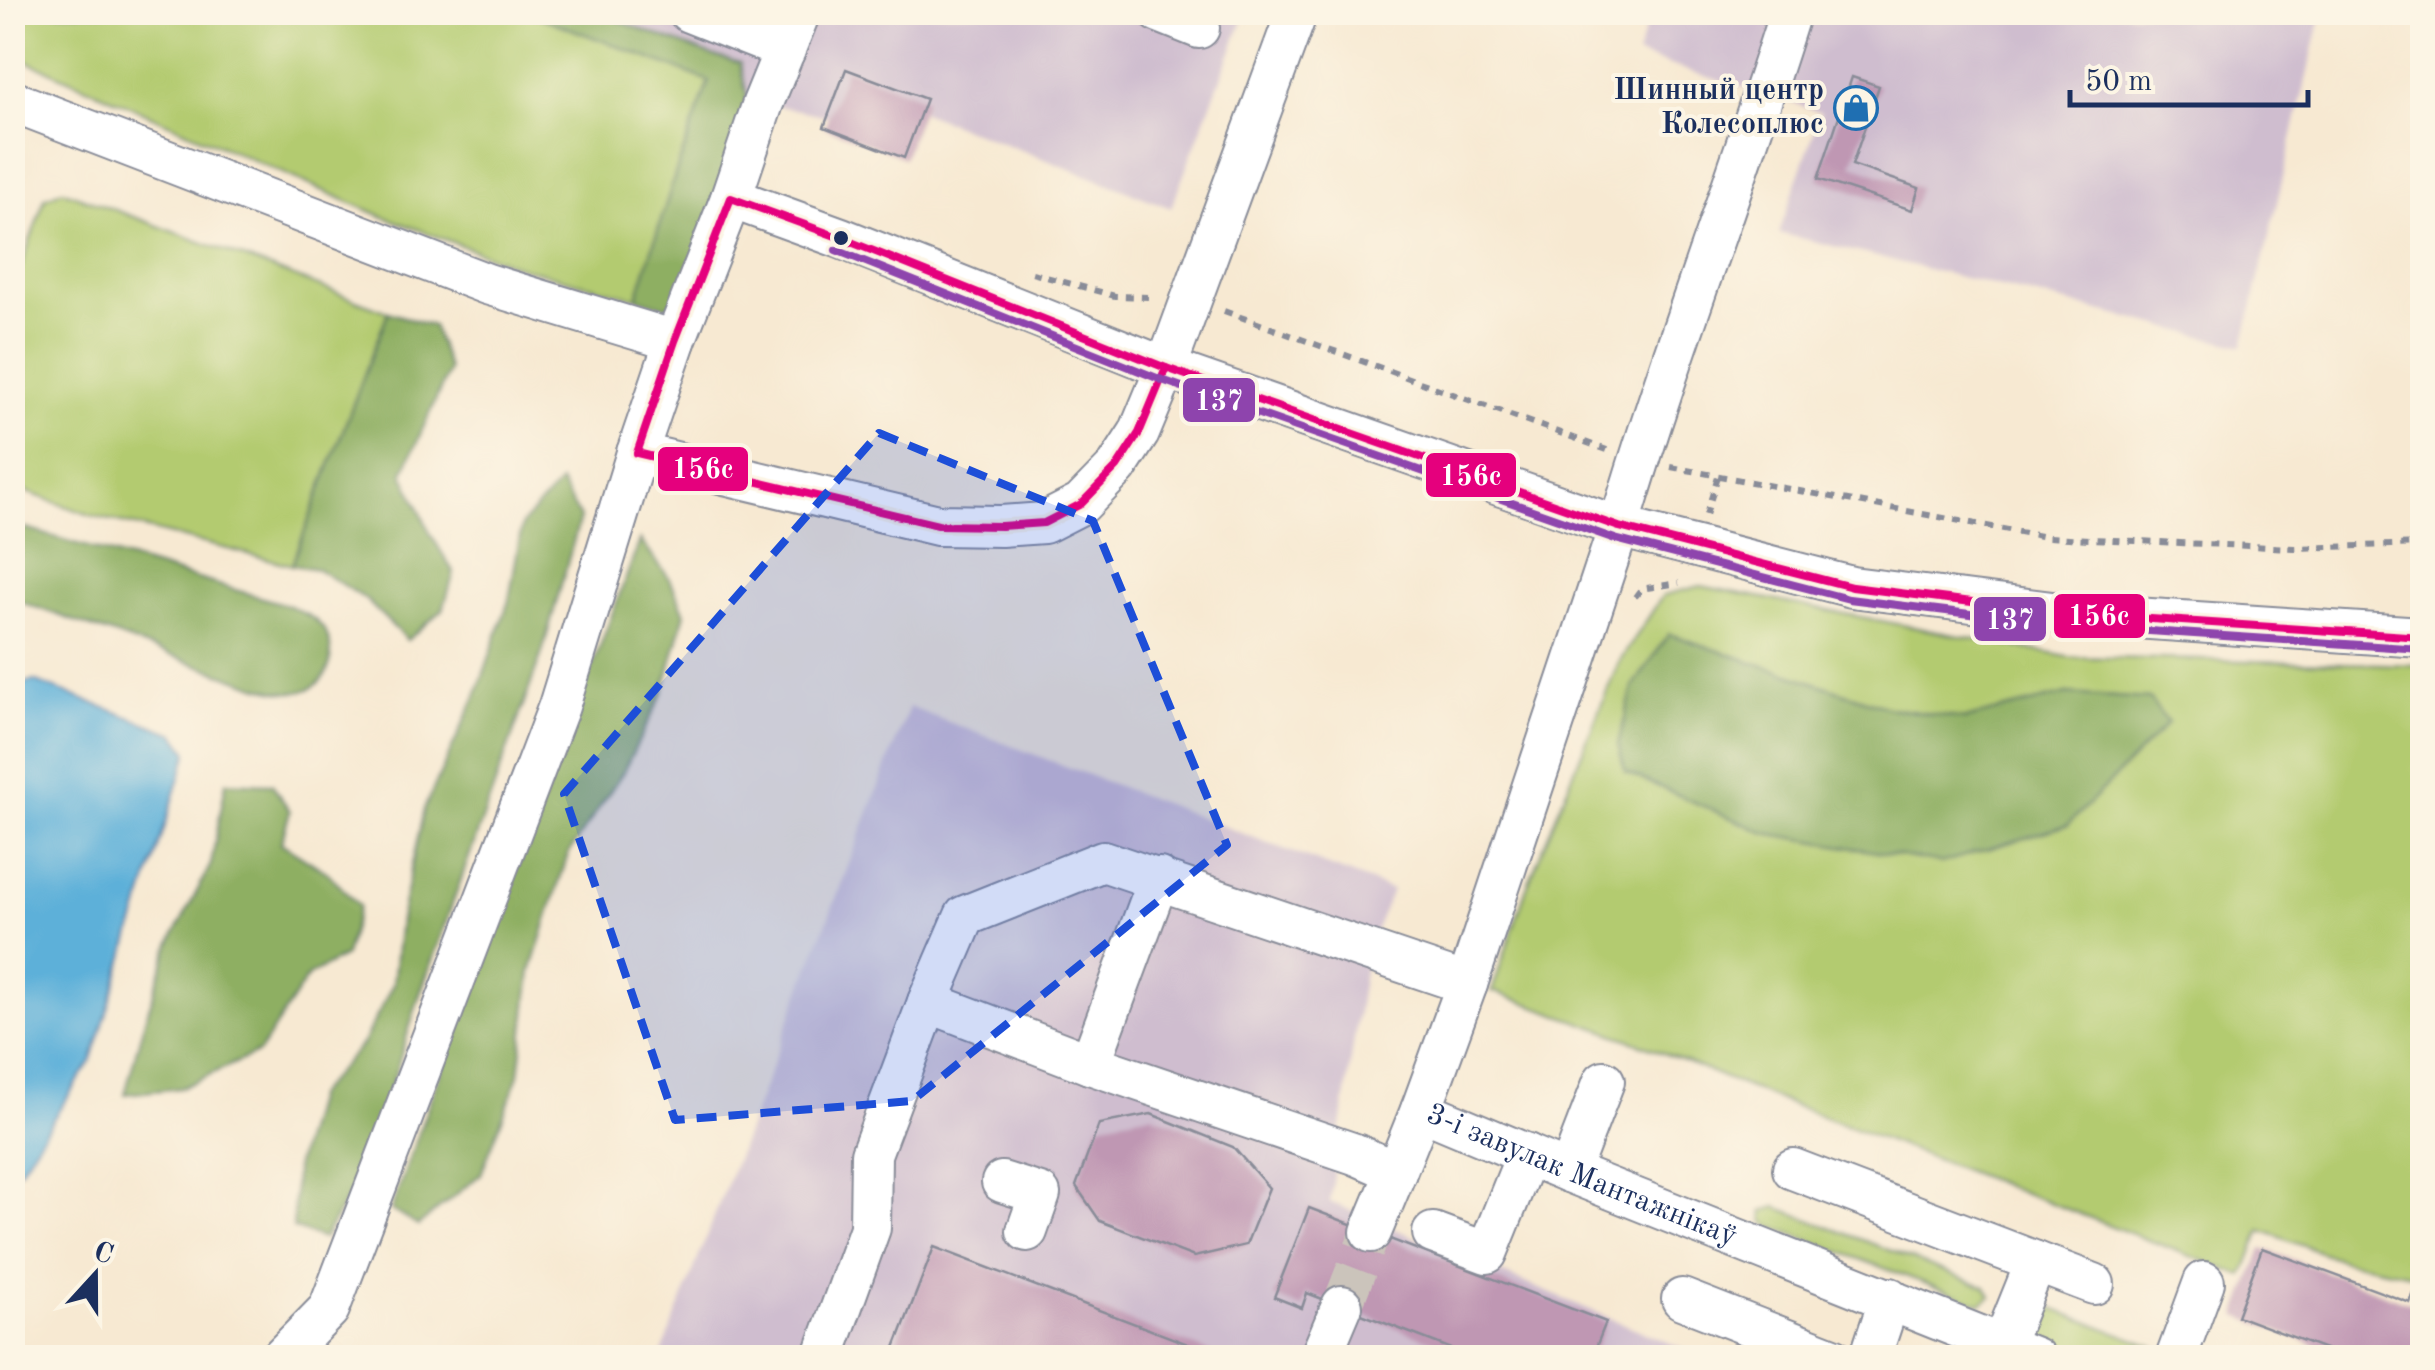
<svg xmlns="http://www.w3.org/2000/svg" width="2435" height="1370" font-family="'Old Standard TT',serif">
<rect width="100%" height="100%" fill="#fcf5e5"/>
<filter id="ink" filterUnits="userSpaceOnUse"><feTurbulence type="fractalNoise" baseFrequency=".01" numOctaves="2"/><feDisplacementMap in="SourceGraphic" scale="20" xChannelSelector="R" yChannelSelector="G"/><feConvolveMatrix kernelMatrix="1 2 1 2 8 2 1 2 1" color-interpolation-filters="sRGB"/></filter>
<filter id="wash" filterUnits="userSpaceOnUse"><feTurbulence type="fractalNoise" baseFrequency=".0048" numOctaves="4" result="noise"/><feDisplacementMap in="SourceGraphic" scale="40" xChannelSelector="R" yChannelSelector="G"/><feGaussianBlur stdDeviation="2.25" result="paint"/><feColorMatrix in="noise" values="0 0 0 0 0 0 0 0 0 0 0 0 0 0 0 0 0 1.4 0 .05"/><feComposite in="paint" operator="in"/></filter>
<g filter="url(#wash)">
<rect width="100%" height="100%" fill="#f7e9d2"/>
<!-- industrial -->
<g fill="#cfbdcf">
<polygon points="529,13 1246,13 1171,208 922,112 926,99 847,69 828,116 763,103"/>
<polygon points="1650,13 2322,13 2243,346 1779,233 1821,112 1637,55"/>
<polygon points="909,707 1392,890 1367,951 1330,1202 1704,1357 660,1358"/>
</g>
<!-- green -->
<g fill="#b3cb70" stroke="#677d67" stroke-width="2.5" fill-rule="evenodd">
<polygon points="529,12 709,81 676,172 637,298 519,267 379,215 13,55 13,13"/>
<polygon points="62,190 388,312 292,565 90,515 13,487 13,290 45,198"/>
<path d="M 1701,586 L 2068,657 L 2422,665 L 2422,1276 L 2344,1261 L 2261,1230 L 2243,1276 L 1777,1099 L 1641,1044 L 1492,991 L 1527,887 L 1618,664 L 1663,595 ZM 1669,634 L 1890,708 L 1965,719 L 2067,694 L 2149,699 L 1626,772 Z"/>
<polygon points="1776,1207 1986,1287 1991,1296 1981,1304 1768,1225 1764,1221 1763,1211"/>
<polygon points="2037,1303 2153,1346 2160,1351 2158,1357 2076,1357 2047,1346 2030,1319"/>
</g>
<!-- forest -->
<g fill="#8eaf62" stroke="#546f60" stroke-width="2.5">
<polygon points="529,13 598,13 710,55 740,63 747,97 693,289 667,307 637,298 676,172 709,81"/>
<polygon points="388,312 433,326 449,370 403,473 430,533 454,573 443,610 407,640 365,599 317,569 292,565"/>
<polygon points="560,483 580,518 542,653 419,997 367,1165 323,1239 293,1228 295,1168 315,1096 363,1043 393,984 400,919 424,809 476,696 509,600 522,524"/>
<path d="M 13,525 L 287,605 C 296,609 307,614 315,620 C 336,636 337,673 313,687 C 297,697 276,691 259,687 L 13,599 Z"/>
<polygon points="640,540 670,579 685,613 663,693 623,772 568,854 531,972 519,1075 481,1174 418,1226 391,1210 453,1036"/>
<polygon points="1669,634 1890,708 1965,719 2067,694 2149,699 2168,723 2068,825 1941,863 1765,833 1625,772 1618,744 1633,687"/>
<polygon points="226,782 272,784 290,811 281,843 328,873 359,906 345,956 308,976 259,1052 181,1088 125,1094 142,1029 170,944 211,864"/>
</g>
<!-- water -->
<polygon fill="#5db0d9" stroke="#3c709c" stroke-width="2.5" points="34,681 175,734 188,752 92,1060 21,1168 13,1175 12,685"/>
<g id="blocks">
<!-- building -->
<g fill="#bf97b3">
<polygon points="846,69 926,99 904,158 824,127"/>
<polygon points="1852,77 1879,86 1852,165 1919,188 1912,210 1818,179"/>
<polygon points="1151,1114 1233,1147 1269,1188 1246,1245 1194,1257 1100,1221 1076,1186 1099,1124"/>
<polygon points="1309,1208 1606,1322 1594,1352 1607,1357 1475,1358 1307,1293 1302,1308 1274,1297"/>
<polygon points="934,1247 1222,1357 1222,1358 891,1358"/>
<polygon points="2262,1248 2410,1303 2419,1280 2422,1281 2422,1358 2349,1358 2237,1316"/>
</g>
</g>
</g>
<g filter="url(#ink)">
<use href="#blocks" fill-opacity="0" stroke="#898c98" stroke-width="2.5"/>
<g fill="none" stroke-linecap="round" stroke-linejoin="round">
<!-- minor-tunnel -->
<polyline stroke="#cbc4bb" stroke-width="40" stroke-dasharray="40 20" stroke-linecap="butt" points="1342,1306 1371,1232"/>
<!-- minor casing -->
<g stroke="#898c98" stroke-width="44">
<g id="minor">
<polyline points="689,12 785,50"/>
<polyline points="1159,12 1199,28"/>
<path id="s1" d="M 1790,12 C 1736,185 1670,354 1619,527 L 1467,984 L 1421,1110 L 1569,1172 L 2035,1358"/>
<polyline points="12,101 487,284 675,341"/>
<polyline points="731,198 841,238 1166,368 1619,527 1852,587 2060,613 2422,637"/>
<polyline points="637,453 938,525 1001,526 1044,523 1081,504 1117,467 1139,433 1166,368 1297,12"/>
<polyline points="928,1002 1090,1064 1355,1154 1396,1172 1421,1110"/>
<polyline points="1090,1064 1159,878"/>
<polyline points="1793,1169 2036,1262 2003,1344"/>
<polyline points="1569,1172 1604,1081"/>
<polyline points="1002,1182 1040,1194 1027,1231"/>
<polyline points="1371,1232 1396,1172"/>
<polyline points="1433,1233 1487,1253 1527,1154"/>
<polyline points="2036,1262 2094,1284"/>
<polyline points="1682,1299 1833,1358"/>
<polyline points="1323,1351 1342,1306"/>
<polyline points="281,1358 329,1309 559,706 637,453 675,341 731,198 763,103 800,12"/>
<polyline points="823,1358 870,1228 871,1154 928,1002 965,916 1103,861 1467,984"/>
<polyline points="1870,1358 1890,1298"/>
<polyline points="2176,1358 2204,1282"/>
</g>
</g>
<!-- path -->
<g stroke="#898c98" stroke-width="6" stroke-dasharray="8 8" stroke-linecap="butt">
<polyline points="1032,273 1115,296 1148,297"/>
<polyline points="1224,311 1607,450"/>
<polyline points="1671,467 2046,537 2294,548 2422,544"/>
<polyline points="1706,515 1718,476"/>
<polyline points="1635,597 1641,589 1679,583"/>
</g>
<!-- minor -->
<use href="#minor" stroke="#fff" stroke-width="40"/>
<!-- bus-1 casing -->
<g stroke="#fcf5e5" stroke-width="15">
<g id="bus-1">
<polygon points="731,198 841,238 1166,368 1139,433 1117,467 1081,504 1044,523 1001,526 938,525 637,453 675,341"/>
<polyline points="1166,368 1619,527 1852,587 2060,613 2422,637"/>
</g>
</g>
<!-- bus-2 casing -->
<g stroke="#fcf5e5" stroke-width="15">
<polyline id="bus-2" points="836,250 1162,380 1615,539 1849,599 2059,625 2421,649"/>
</g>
<!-- bus-1 -->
<use href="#bus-1" stroke="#e5007d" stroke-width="8"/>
<!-- bus-2 -->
<use href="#bus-2" stroke="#8e44ad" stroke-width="8"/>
</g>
</g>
<!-- marked area -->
<path fill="#1d4ed8" fill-opacity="0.2" stroke="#1d4ed8" stroke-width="8" stroke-dasharray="20 12" stroke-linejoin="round" d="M 879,433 L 1093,521 L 1227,845 L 912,1101 L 675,1120 L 564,794 Z"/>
<!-- icons -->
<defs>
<g id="shop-ring" transform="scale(2.25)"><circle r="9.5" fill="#fcf5e5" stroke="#1f6fb2" stroke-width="1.5"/><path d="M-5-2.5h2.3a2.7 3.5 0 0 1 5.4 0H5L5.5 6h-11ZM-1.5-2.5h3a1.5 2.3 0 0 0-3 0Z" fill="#1f6fb2"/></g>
</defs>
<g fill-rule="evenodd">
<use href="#shop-ring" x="1856" y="108"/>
</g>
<!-- markers -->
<circle fill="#1b2f5e" stroke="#fcf5e5" stroke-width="4" cx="841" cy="238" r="9"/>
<g text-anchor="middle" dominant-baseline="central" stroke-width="8" stroke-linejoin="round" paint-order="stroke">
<!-- poi labels -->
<g font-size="30" font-weight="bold" fill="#1b2f5e" stroke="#fcf5e5" text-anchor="end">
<text x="1824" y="91">Шинный центр<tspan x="1824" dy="34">Колесоплюс</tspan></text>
</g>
<!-- street labels -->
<g font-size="30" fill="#1b2f5e" stroke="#fcf5e5">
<text stroke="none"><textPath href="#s1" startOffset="1332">3-і завулак Мантажнікаў</textPath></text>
</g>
</g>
<g stroke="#fcf5e5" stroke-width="4">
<rect x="1181" y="376" width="76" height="48" rx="10" fill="#8e44ad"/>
<rect x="656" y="445" width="94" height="48" rx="10" fill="#e5007d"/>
<rect x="1424" y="451" width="94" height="48" rx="10" fill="#e5007d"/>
<rect x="2052" y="592" width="95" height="48" rx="10" fill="#e5007d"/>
<rect x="1972" y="595" width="76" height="48" rx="10" fill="#8e44ad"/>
</g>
<g font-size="28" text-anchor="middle" font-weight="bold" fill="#fff">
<text x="1219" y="410">137</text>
<text x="703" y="478">156с</text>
<text x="1471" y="485">156с</text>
<text x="2099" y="625">156с</text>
<text x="2010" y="629">137</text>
</g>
<!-- margin -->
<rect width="2435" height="1370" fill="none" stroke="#fcf5e5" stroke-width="50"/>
<!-- north arrow -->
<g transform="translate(95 1275) rotate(21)" stroke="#fcf5e5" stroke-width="8" paint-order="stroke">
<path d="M0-8L18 38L0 25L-18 38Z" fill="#1b2f5e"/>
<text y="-15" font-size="28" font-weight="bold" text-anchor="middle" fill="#1b2f5e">С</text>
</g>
<!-- scale -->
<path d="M2070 90v15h238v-15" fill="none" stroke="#1b2f5e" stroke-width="5"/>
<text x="2085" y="90" font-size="30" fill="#1b2f5e" stroke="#fcf5e5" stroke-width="8" paint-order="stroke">50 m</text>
</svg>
